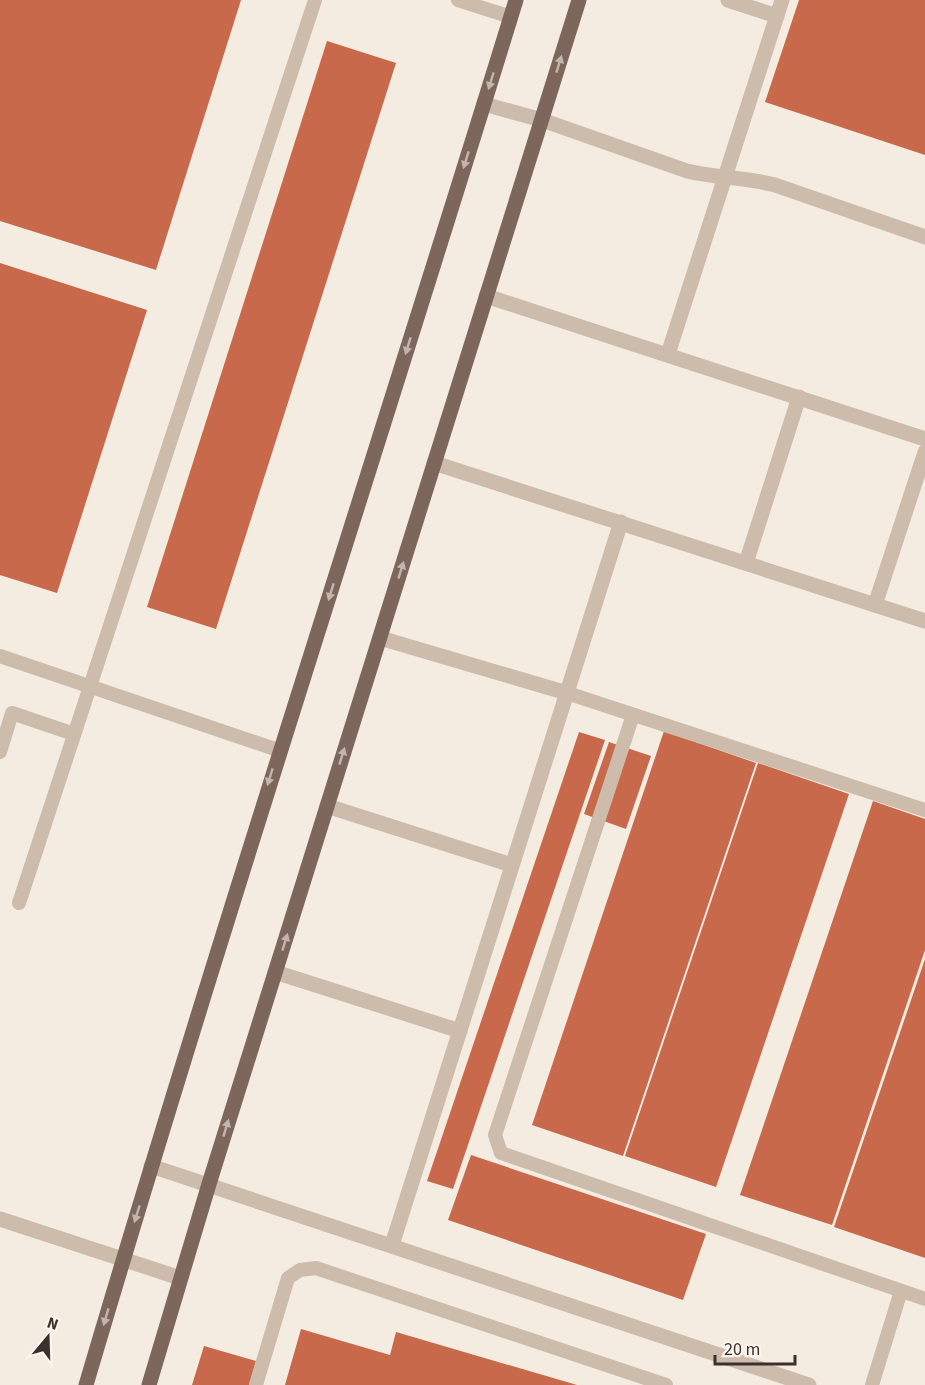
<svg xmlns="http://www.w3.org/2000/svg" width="925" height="1385" font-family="'Source Sans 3',sans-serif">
<rect width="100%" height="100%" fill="#f4ebe1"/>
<!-- building -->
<g fill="#c8694b">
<polygon points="0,0 241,0 156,270 0,221"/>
<polygon points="799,0 925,0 925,155 765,102"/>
<polygon points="327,41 396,63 216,629 147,607"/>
<polygon points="0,263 147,310 57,593 0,575"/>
<polygon points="664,731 756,763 623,1156 532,1125"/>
<polygon points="579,732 605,740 453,1189 427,1181"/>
<polygon points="609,742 651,756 626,829 584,814"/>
<polygon points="758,763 849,794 716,1187 625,1156"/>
<polygon points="873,801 925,819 925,950 832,1225 740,1195"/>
<polygon points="925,959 925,1258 834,1227"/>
<polygon points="471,1155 706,1234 683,1300 448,1220"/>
<polygon points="301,1329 390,1355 396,1332 577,1385 285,1385"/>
<polygon points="204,1346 256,1361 249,1385 192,1385"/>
</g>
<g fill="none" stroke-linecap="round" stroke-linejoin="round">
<!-- service -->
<g stroke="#cdbbac" stroke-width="14">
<polyline points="458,0 511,17"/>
<polyline points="0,656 278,750"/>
<polyline points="567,693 925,810"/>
<polyline points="633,715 495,1135 501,1153 925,1299"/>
<polyline points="0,752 12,713 74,734"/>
<polyline points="19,903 315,0"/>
<polyline points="256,1385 288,1278 300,1270 316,1268 666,1385"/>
<polyline points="872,1385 901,1291"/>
</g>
<!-- minor -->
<g stroke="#cdbbac" stroke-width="15">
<polyline points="728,0 777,16"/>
<path d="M 484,104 L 542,120 L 687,171 C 716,178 746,177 775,185 L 925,237"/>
<polyline points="486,296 925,439"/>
<polyline points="668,354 782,0"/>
<polyline points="434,463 925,621"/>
<polyline points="746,563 799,397"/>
<polyline points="875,605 925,452"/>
<polyline points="380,638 567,693"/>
<polyline points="327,806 512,865"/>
<polyline points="275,972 460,1031"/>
<polyline points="151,1166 809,1385"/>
<polyline points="0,1219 180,1278"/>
<polyline points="392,1245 621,522"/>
</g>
<!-- primary -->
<g stroke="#7d675c" stroke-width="15">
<path d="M 86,1385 C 223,921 374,462 516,0"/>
<polyline points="149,1385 209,1184 579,0"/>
</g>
</g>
<!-- one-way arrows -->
<defs><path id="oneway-solid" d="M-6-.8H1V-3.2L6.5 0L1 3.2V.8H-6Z" transform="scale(1.5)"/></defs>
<g fill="#c2b5ac">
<use href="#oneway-solid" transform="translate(559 64) rotate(-73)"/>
<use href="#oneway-solid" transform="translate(491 81) rotate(107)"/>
<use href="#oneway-solid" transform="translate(466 160) rotate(107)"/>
<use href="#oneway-solid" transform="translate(408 346) rotate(107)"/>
<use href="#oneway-solid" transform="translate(401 570) rotate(-73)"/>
<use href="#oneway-solid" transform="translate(331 592) rotate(107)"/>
<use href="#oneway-solid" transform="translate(342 756) rotate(-73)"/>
<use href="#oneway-solid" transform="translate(270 777) rotate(107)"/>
<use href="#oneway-solid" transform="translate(285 942) rotate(-73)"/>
<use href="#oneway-solid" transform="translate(226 1128) rotate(-73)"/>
<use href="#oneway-solid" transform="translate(137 1214) rotate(107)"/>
<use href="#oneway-solid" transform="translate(106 1317) rotate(106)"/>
</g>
<!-- north arrow -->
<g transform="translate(48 1337) rotate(19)" stroke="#fbf5ee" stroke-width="4.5" paint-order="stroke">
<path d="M0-4.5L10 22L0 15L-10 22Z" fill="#3b302b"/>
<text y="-9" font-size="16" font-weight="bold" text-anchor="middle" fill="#3b302b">N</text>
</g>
<!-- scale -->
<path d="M715 1355v9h80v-9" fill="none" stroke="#3b302b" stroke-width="3"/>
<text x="724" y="1355" font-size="18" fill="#3b302b" stroke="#fbf5ee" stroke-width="4.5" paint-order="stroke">20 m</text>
</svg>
